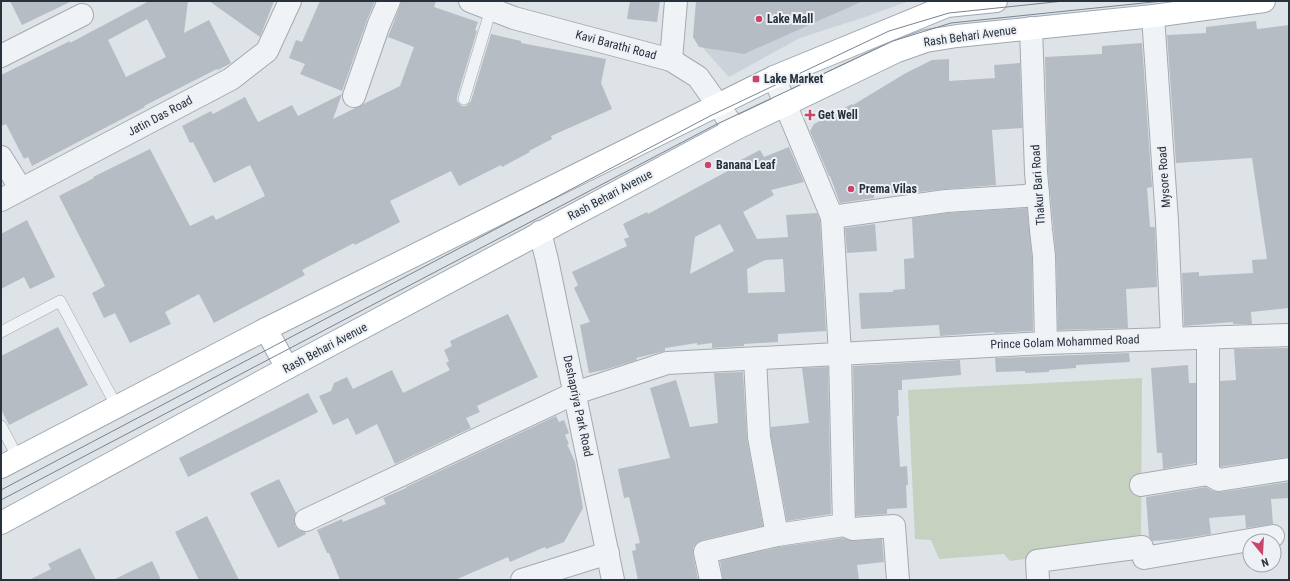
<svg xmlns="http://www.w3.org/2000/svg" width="1290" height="581" font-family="'Roboto Condensed',sans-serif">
<rect width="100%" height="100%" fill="#dee3e7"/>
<!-- built -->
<polygon fill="#ccd2d9" points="700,1 909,1 868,16 800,38 729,77 693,37"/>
<!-- green -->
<polygon fill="#c6d1bf" points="1142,378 1141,542 1010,561 1004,554 939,559 931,540 915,539 908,390"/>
<!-- building -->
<g fill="#b5bcc4" fill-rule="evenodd">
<polygon points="10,1 72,1 22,25"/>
<path d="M 149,1 L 188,1 L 184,33 L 209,20 L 231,63 L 218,70 L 217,69 L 144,106 L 145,107 L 32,166 L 28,157 L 24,159 L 6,124 L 1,126 L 1,75 L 70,41 L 70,43 ZM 147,19 L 166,57 L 126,77 L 108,40 Z"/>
<polygon points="209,1 274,1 260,37"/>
<polygon points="320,1 375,1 367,20 342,91 300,74 305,64 289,58 296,40 302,42"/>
<polygon points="401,1 436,1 434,7 478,22 475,30 477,31 457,97 457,101 462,106 466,106 471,101 491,34 521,41 521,43 606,59 601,83 612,109 551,136 552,139 529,151 530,152 502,167 501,165 459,186 451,171 390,201 400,222 355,245 354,243 302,270 305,275 214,323 199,294 165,312 171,324 130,343 115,313 104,318 92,293 105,286 59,196 94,178 93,177 150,149 190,226 213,215 216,220 265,196 250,165 214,183 193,142 190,143 182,126 211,111 213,114 245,97 258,122 292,105 298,116 342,94 333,119 400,86 414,47 388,37 400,6"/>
<polygon points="630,1 660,1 657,22 627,19"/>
<polygon points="696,1 863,1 744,54 699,47 693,37"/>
<polygon points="1256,21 1257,29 1289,25 1289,308 1251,312 1252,324 1233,324 1233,322 1184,326 1182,273 1199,272 1199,276 1253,273 1252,260 1267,259 1252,158 1176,163 1167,35 1206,33 1206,27"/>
<polygon points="1142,43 1152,187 1147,188 1150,227 1155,227 1157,287 1126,289 1128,328 1058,330 1056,256 1048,171 1045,57 1102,54 1102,46"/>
<polygon points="949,59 949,81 995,78 994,65 1020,63 1022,128 992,130 996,185 945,189 910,193 910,192 874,194 874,198 840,203 830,176 829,176 810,131 814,124 852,104 853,105 906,73 932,60"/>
<path d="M 789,147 L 804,182 L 771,190 L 774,195 L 743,212 L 757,239 L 788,237 L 786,215 L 817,213 L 820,220 L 826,331 L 778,334 L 778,342 L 744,344 L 744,346 L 712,348 L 712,343 L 697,345 L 697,343 L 665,348 L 665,351 L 636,358 L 637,360 L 604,370 L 589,373 L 580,325 L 590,322 L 574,288 L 578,285 L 572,272 L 627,246 L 624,239 L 629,237 L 623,224 L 647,212 L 648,214 L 737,166 L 735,163 L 760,150 L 764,157 ZM 720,224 L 734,251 L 690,274 L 695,237 ZM 783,259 L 785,292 L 748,293 L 747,269 L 765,260 Z"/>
<polygon points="1027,208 1032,257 1033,331 994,333 994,332 940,336 939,325 861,329 859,293 893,292 893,290 905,289 904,259 914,258 912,218 947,213"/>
<polygon points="27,220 55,277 30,289 24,277 1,289 1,234"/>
<polygon points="875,224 877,251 847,253 845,228"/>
<polygon points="508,314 538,377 477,406 480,412 466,418 471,428 395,464 377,424 356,435 348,418 333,425 319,396 331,391 334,383 347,377 353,389 392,370 403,393 450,370 446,363 449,361 444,350 452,346 450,341"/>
<polygon points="58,327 88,385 9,425 1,409 1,356"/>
<polygon points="1288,348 1289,457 1220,467 1220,381 1236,380 1234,349"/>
<polygon points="1129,353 1130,362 1076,365 1076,368 1049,370 1049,372 1025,373 1025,371 996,372 995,358"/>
<polygon points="960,360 961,375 902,380 902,390 898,390 899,416 897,416 900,467 907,466 908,485 906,485 907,508 887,509 887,514 856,516 853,366"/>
<polygon points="1188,365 1189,383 1196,383 1196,463 1163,469 1162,453 1157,453 1151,368"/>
<polygon points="828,367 831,514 787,521 771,436 771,427 809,423 802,368"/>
<polygon points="743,372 747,439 763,526 702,540 697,543 693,548 693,554 698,580 638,580 632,551 636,550 635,544 640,543 629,497 624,498 618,469 670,458 650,388 676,380 690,427 718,423 714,373"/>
<polygon points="308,393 318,412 188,477 179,458"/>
<polygon points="556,416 559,422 564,420 569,433 565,435 569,444 567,444 575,462 583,508 564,542 546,549 545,547 510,562 508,557 455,580 340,580 329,553 327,553 317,530 342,519 343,522 386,504 383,498 406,488 406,487"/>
<polygon points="279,479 296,513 294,519 295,526 299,530 305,532 306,534 278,548 250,493"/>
<polygon points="1289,482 1289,498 1271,499 1273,524 1246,528 1245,515 1209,518 1211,534 1180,539 1153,541 1149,537 1146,497 1206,487 1213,491 1221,492"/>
<polygon points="207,516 239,580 199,580 175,532"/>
<polygon points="842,538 854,541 882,539 884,562 857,565 859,580 723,580 720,561 779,547"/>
<polygon points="80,548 96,580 29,580 51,569 48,564"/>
<polygon points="152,561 161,580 113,580"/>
</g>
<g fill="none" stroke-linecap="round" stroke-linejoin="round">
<!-- lane casing -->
<g stroke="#a4aab1" stroke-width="12">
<g id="lane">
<polyline points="464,99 491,9"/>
<polyline points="1,332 60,301 117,407"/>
<polyline points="1,426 18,458"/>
</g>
</g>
<!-- street casing -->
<g stroke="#a4aab1" stroke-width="24">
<g id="street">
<polyline points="470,1 514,18 671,60 698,77 735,129"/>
<polyline points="1153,16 1167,221 1172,338"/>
<polyline points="1031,28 1036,172 1041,230 1044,256 1046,343"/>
<polyline points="1,56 82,15"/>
<polyline points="671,60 676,1"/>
<polyline points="354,96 379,24 389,1"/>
<polyline points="1,157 21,189"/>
<polyline points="1,200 231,79 267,51 290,1"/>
<polyline points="832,217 946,201 1025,196 1038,193"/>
<polyline points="540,232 547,260 613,580"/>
<polyline points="755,359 759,437 777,535"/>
<polyline points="1208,474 1219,480 1289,469"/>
<polyline points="1141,485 1208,474 1208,338"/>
<polyline points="306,520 575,393 667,363 1046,343 1289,335"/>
<polyline points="844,525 853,529 894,526 898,580"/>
<polyline points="522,580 608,553"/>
<polyline points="711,580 705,552 777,535 844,525 840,354 832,217 774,77"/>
<polyline points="1038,580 1037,561 1142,547 1144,558 1273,536"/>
</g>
</g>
<!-- primary casing -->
<g stroke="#9ea8b2" stroke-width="24">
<g id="primary">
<polyline points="266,329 287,368"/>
<polyline points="1,467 266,329 774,77 947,6 996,1"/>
<polyline points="1,523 287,368 735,129 895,52 926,41 957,36 1153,16 1264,1"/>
</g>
</g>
<!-- lane -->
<use href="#lane" stroke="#f0f3f6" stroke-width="11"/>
<!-- street -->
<use href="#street" stroke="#f0f3f6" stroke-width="22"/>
<!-- primary -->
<use href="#primary" stroke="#fff" stroke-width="22"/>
<!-- tram -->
<g stroke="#788490" stroke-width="1">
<polyline points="1,490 710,116 889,31 949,13 1064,1"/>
<polyline points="1,500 715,125 893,41 951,23 1163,1"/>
</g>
</g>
<!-- markers -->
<g fill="#c94668" stroke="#edf1f5" stroke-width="1.5">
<circle cx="759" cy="19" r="4"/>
<rect x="752" y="75" width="8" height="8" rx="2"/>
<path d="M808 109h4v4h4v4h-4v4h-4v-4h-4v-4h4z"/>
<circle cx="708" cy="165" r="4"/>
<circle cx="851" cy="189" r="4"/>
</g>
<g text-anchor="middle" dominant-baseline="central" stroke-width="4" stroke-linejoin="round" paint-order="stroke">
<!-- poi labels -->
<g font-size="12" font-weight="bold" fill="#28323d" stroke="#edf1f5" text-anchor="start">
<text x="767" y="19">Lake Mall</text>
<text x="764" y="79">Lake Market</text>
<text x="818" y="115">Get Well</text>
<text x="716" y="165">Banana Leaf</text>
<text x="859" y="189">Prema Vilas</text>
</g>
<!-- street labels -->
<g font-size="12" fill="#28323d" stroke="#edf1f5">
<text transform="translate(970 36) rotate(-8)">Rash Behari Avenue</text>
<text transform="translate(616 45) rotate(15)">Kavi Barathi Road</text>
<text transform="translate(160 116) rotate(-28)">Jatin Das Road</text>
<text transform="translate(1164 177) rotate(-94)">Mysore Road</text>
<text transform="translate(1038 185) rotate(-94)">Thakur Bari Road</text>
<text transform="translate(610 195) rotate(-28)">Rash Behari Avenue</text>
<text transform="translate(1065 342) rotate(-2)">Prince Golam Mohammed Road</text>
<text transform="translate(325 348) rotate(-28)">Rash Behari Avenue</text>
<text transform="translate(578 406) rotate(78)">Deshapriya Park Road</text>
</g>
</g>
<!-- border -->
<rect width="1290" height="581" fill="none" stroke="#28323d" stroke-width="4"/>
<!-- north arrow -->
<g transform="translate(1262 553) rotate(162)"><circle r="19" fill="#edf1f5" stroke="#9ea5ab"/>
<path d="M0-3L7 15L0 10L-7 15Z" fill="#c94668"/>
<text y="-6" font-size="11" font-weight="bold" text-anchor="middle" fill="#28323d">N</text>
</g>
</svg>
